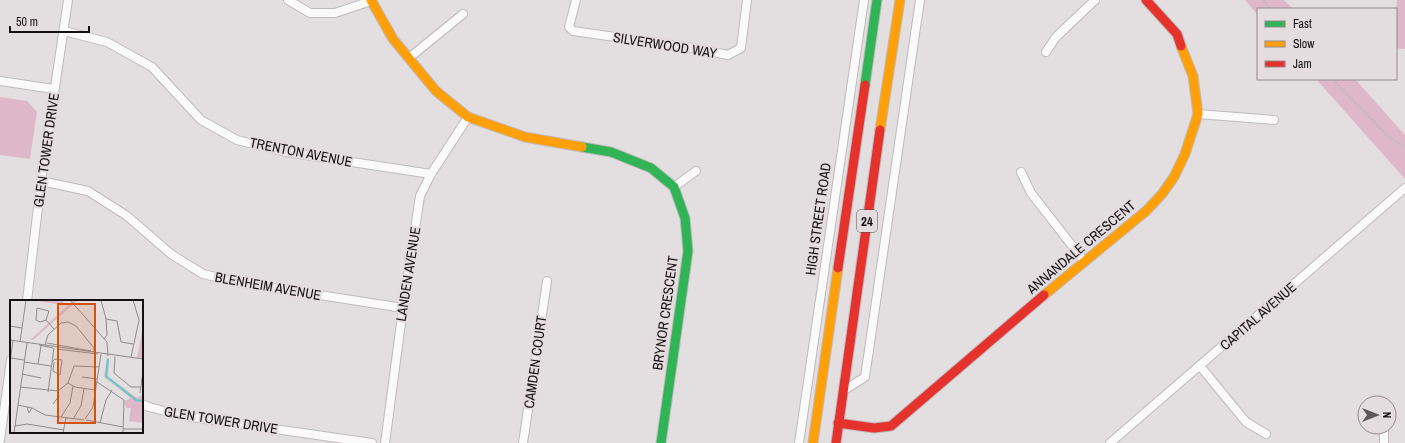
<svg xmlns="http://www.w3.org/2000/svg" width="1405" height="443" font-family="'Archivo Narrow',sans-serif">
<rect width="100%" height="100%" fill="#e3dee0"/>
<!-- green -->
<g fill="#deb8c9">
<polygon points="1245,0 1284,0 1293,9 1258,9 1258,15"/>
<polygon points="1397,0 1405,0 1405,49 1396,48 1396,9"/>
<polygon points="1316,79 1355,79 1405,135 1405,179"/>
<polygon points="0,97 27,101 37,112 30,159 0,155"/>
</g>
<g fill="none" stroke-linecap="round" stroke-linejoin="round">
<!-- street casing -->
<g stroke="#bfbbbd" stroke-width="10">
<g id="street">
<polyline points="288,0 310,13 335,13 371,1"/>
<polyline points="576,0 569,27 573,31 693,48 728,55 741,48 747,0"/>
<polyline points="64,31 107,42 152,67 201,120 237,140 286,152 431,174"/>
<polyline points="1046,52 1056,37 1095,0"/>
<polyline points="409,58 463,14"/>
<polyline points="0,81 54,89"/>
<polyline points="1198,114 1274,120"/>
<polyline points="1021,172 1031,193 1084,261"/>
<polyline points="41,181 88,191 127,216 171,254 203,274 236,282 403,308"/>
<polyline points="674,187 696,171"/>
<polyline points="27,301 41,181 68,0"/>
<polyline points="1200,366 1246,422 1266,434"/>
<polyline points="843,391 865,377 920,0"/>
<polyline points="142,404 149,407 184,416 372,443"/>
<polyline points="1384,430 1384,443"/>
<polyline points="0,440 11,360"/>
<polyline points="385,443 403,308 420,196 431,174 468,117"/>
<polyline points="523,443 547,281"/>
<polyline points="799,443 864,0"/>
<polyline points="1110,443 1405,188"/>
</g>
</g>
<!-- fast casing -->
<g stroke="#bfbbbd" stroke-width="11">
<g id="fast">
<polyline points="865,85 877,0"/>
<polyline points="582,147 611,152 651,168 674,187 685,218 688,251 661,443"/>
</g>
</g>
<!-- slow casing -->
<g stroke="#bfbbbd" stroke-width="11">
<g id="slow">
<polyline points="371,0 393,39 436,91 468,117 525,137 582,147"/>
<polyline points="880,130 900,0"/>
<polyline points="1044,295 1146,211 1162,194 1174,177 1185,154 1198,114 1193,76 1181,46"/>
<polyline points="813,443 838,268"/>
</g>
</g>
<!-- jam casing -->
<g stroke="#bfbbbd" stroke-width="11">
<g id="jam">
<polyline points="1146,0 1177,34 1181,46"/>
<polyline points="838,268 865,85"/>
<polyline points="838,423 874,428 891,426 1044,295"/>
<polyline points="836,443 880,130"/>
</g>
</g>
<!-- path -->
<g stroke="#bebdbd" stroke-width="2" stroke-dasharray="2 2" stroke-linecap="butt">
<polyline points="1263,0 1271,9"/>
<polyline points="1332,79 1388,136 1405,148"/>
</g>
<!-- street -->
<use href="#street" stroke="#fbfafa" stroke-width="8"/>
<!-- fast -->
<use href="#fast" stroke="#30b455" stroke-width="9"/>
<!-- slow -->
<use href="#slow" stroke="#ff9f0a" stroke-width="9"/>
<!-- jam -->
<use href="#jam" stroke="#e5322d" stroke-width="9"/>
</g>
<g text-anchor="middle" dominant-baseline="central" stroke-width="4" stroke-linejoin="round" paint-order="stroke">
<!-- shield labels -->
<rect fill="#e5dcdf" stroke="#524d4f" stroke-width="1" x="857" y="210" width="20" height="22" rx="3"/>
<g font-size="13" font-weight="bold" fill="#131011">
<text x="867" y="221">24</text>
</g>
<!-- street labels -->
<g font-size="14" fill="#131011" stroke="#e5dcdf">
<text transform="translate(665 45) rotate(9)">SILVERWOOD WAY</text>
<text transform="translate(46 150) rotate(-82)">GLEN TOWER DRIVE</text>
<text transform="translate(301 152) rotate(11)">TRENTON AVENUE</text>
<text transform="translate(818 219) rotate(-82)">HIGH STREET ROAD</text>
<text transform="translate(1081 247) rotate(-40)">ANNANDALE CRESCENT</text>
<text transform="translate(408 274) rotate(-81)">LANDEN AVENUE</text>
<text transform="translate(268 286) rotate(10)">BLENHEIM AVENUE</text>
<text transform="translate(665 313) rotate(-82)">BRYNOR CRESCENT</text>
<text transform="translate(1258 316) rotate(-41)">CAPITAL AVENUE</text>
<text transform="translate(535 362) rotate(-82)">CAMDEN COURT</text>
<text transform="translate(221 420) rotate(9)">GLEN TOWER DRIVE</text>
</g>
</g>
<!-- overview -->
<g transform="translate(10 300)">
<rect width="133" height="133" fill="#e3dee0"/>
<path d="M 22,0 L 54,0 L 52,5 ZM 64,0 L 68,0 L 23,40 L 20,40 ZM 133,27 L 133,58 L 127,58 ZM 97,58 L 99,58 L 98,77 L 127,98 L 133,95 L 133,123 L 119,121 L 121,108 L 116,108 L 115,101 L 121,98 L 94,77 Z" fill="#deb8c9"/>
<path fill="none" stroke="#64c9c8" stroke-width="2" d="M 98,59 L 96,76 L 126,100 L 133,101"/>
<path fill="none" stroke="#908c8d" stroke-width="1" d="M 60,0 L 97,42 L 98,56M 91,0 L 96,19 L 97,35 L 94,39M 96,19 L 107,21 L 111,42 L 123,44M 36,20 L 39,11 L 27,8 L 26,20 L 30,22 L 36,20 L 44,29M 0,26 L 12,28M 0,40 L 133,59M 10,42 L 16,0M 37,43 L 81,51M 29,45 L 43,48M 35,45 L 38,35 L 51,23 L 58,22 L 66,26 L 84,48 L 84,52M 47,49 L 88,54M 105,57 L 104,73 L 121,87 L 131,87M 121,57 L 129,20 L 123,0M 1,58 L 14,60M 14,62 L 41,66M 42,62 L 45,59 L 52,60 L 50,75 L 43,71 L 44,62M 0,63 L 3,40M 28,64 L 31,46M 12,74 L 31,78M 72,77 L 87,79M 87,82 L 114,100 L 113,133M 58,83 L 65,87 L 85,90M 10,87 L 48,91 L 58,83 L 64,66 L 89,67M 38,92 L 44,48M 130,93 L 133,71M 43,104 L 49,96 L 48,91M 8,105 L 22,108 L 35,115 L 74,120M 17,107 L 19,113 L 22,108M 51,117 L 60,103 L 63,86M 63,119 L 71,106 L 74,89M 75,119 L 83,107 L 91,54M 76,120 L 113,127M 90,123 L 96,100 L 102,90M 5,126 L 17,124 L 54,130M 113,129 L 133,129M 4,133 L 17,43M 53,133 L 56,118"/>
<path fill="#d3520c" fill-opacity="0.15" stroke="#d3520c" stroke-width="2" d="M 48,4 L 85,4 L 85,123 L 48,123 Z"/>
<rect width="133" height="133" fill="none" stroke="#131011" stroke-width="2"/>
</g>
<!-- legend -->
<rect x="1257" y="8" width="140" height="72" fill="#e5dcdf" stroke="#918a8d"/>
<rect x="1265" y="21" width="20" height="6" fill="#30b455" stroke="#918a8d"/>
<text x="1293" y="28" font-size="12" fill="#131011">Fast</text>
<rect x="1265" y="41" width="20" height="6" fill="#ff9f0a" stroke="#918a8d"/>
<text x="1293" y="48" font-size="12" fill="#131011">Slow</text>
<rect x="1265" y="61" width="20" height="6" fill="#e5322d" stroke="#918a8d"/>
<text x="1293" y="68" font-size="12" fill="#131011">Jam</text>
<!-- north arrow -->
<g transform="translate(1377 415) rotate(90)"><circle r="19" fill="#e5dcdf" stroke="#918a8d"/>
<path d="M0-3L7 15L0 10L-7 15Z" fill="#5c5859"/>
<text y="-6" font-size="11" font-weight="bold" text-anchor="middle" fill="#131011">N</text>
</g>
<!-- scale -->
<path d="M10 26v6h79v-6" fill="none" stroke="#131011" stroke-width="2"/>
<text x="16" y="26" font-size="12" fill="#131011" stroke="#e5dcdf" stroke-width="3" paint-order="stroke">50 m</text>
</svg>
